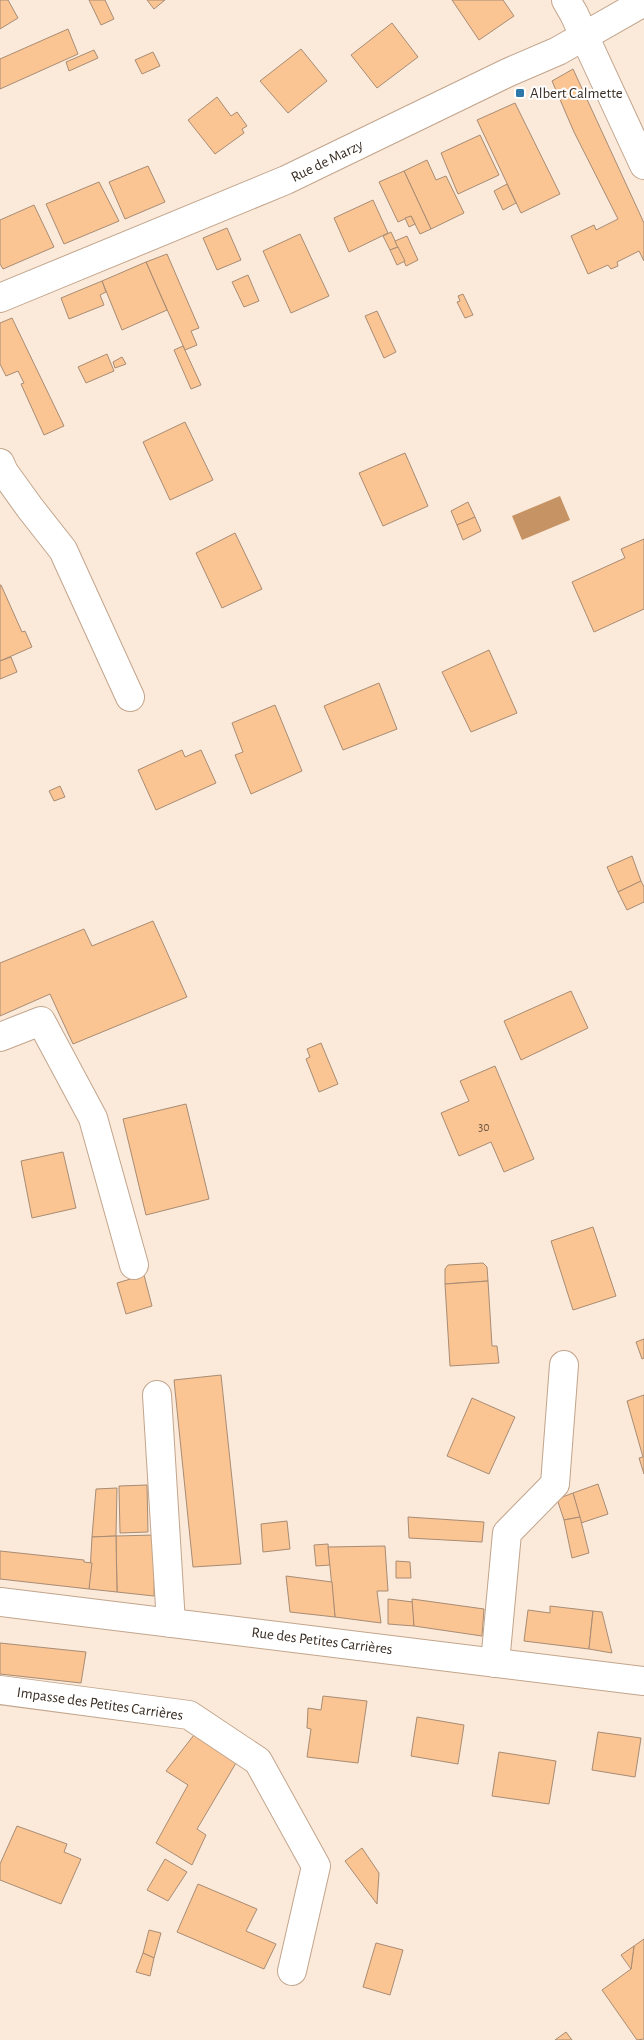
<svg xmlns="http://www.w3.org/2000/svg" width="644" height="2040" font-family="'Alegreya Sans',sans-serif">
<rect width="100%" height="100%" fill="#fbe9d9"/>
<!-- water -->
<polygon fill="#c69364" points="560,496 570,520 522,540 512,516"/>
<!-- building -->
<g fill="#fac493" stroke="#a88c74">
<polygon points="0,0 8,0 18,18 0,29"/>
<polygon points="89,0 105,0 114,19 101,25"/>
<polygon points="147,0 165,0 154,9"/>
<polygon points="452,0 503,0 514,16 479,40"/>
<polygon points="392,23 418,57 377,88 351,55"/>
<polygon points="68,29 78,54 0,89 0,59"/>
<polygon points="301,49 327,81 288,113 260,81"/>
<polygon points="94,50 98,58 69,71 66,62"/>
<polygon points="153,52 160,66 142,74 135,60"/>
<polygon points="573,69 644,223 644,261 639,251 617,262 618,266 611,269 608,265 588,274 571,236 594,225 596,230 618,219 574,132 552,81"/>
<polygon points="217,97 231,116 237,112 247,126 242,129 244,133 215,154 188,120"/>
<polygon points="515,103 560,194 521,213 477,120"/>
<polygon points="480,135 499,175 458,194 441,153"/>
<polygon points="427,160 436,180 446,176 464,213 431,229 404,171"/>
<polygon points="148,166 165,202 125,219 109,182"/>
<polygon points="404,171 431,229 420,234 411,216 398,222 379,182"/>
<polygon points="99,182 119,221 64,244 46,204"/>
<polygon points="507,184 516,203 503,210 494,191"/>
<polygon points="373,200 388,233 349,252 334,218"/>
<polygon points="34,205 54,247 3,269 0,264 0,220"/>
<polygon points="411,216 415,224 409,227 405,218"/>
<polygon points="227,228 241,260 217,270 203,238"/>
<polygon points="391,232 398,247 390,250 383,236"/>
<polygon points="300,234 329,296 291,313 263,251"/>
<polygon points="407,236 418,260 406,266 395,241"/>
<polygon points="398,247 405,261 397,265 390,250"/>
<polygon points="167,254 199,328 191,331 197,345 185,350 146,262"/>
<polygon points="146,262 167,310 122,330 102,281"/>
<polygon points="248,275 259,301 244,307 232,282"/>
<polygon points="102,281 106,292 100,295 104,305 69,319 61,298"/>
<polygon points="463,294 473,315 465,318 457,302 460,301 458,296"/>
<polygon points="377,311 396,352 384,358 365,316"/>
<polygon points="12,318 64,426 44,435 21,384 24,383 18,371 6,376 0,364 0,323"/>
<polygon points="183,346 201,385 191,389 174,350"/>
<polygon points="107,354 114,371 86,383 78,367"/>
<polygon points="122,357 126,364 115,368 113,362"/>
<polygon points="185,422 213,480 170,500 143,442"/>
<polygon points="405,453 428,506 383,526 359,473"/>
<polygon points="468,502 475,517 457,525 451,511"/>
<polygon points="475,517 481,531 463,540 457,525"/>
<polygon points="235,533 262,589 222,608 196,553"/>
<polygon points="644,539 644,609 594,632 572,582 625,558 621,549"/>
<polygon points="0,585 1,585 22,632 25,631 32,647 0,661"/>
<polygon points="489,650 517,713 471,732 442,672"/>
<polygon points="11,657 17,672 0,679 0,661"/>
<polygon points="379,683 397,729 343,750 324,706"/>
<polygon points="275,705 302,771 251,794 235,755 243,752 232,723"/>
<polygon points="182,750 185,757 201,750 216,783 156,810 138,770"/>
<polygon points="60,786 65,797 54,801 49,791"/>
<polygon points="632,856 641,881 618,892 607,867"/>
<polygon points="641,881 644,887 644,902 627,910 618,892"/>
<polygon points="153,921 187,997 73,1044 50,994 0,1016 0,963 84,929 92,946"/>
<polygon points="571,991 588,1028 521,1060 504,1021"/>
<polygon points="321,1043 338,1084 319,1092 306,1059 310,1057 307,1049"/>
<polygon points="495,1066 534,1159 504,1172 491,1142 459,1156 441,1113 469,1101 460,1081"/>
<polygon points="186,1104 209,1199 146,1215 123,1119"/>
<polygon points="63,1152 76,1208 32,1218 21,1161"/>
<polygon points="593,1227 616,1296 573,1310 551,1241"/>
<polygon points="483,1263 487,1267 488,1281 445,1284 445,1269 448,1265"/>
<polygon points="144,1275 152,1306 126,1314 117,1283"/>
<polygon points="488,1281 492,1346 497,1346 499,1363 450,1366 445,1284"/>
<polygon points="644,1339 644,1358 642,1359 636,1342"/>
<polygon points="221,1375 241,1564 193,1567 174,1380"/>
<polygon points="644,1395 644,1474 639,1458 643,1457 627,1401"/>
<polygon points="472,1398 515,1417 489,1474 447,1456"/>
<polygon points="598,1484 608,1514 581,1523 573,1493"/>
<polygon points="147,1485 148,1532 120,1533 119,1486"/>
<polygon points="117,1488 116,1536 92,1537 96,1489"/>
<polygon points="573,1493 580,1517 564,1520 557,1499"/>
<polygon points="408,1517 484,1522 482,1542 409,1538"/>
<polygon points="580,1517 589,1553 572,1558 564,1520"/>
<polygon points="287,1521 290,1549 263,1552 261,1524"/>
<polygon points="155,1535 154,1596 117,1592 116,1536"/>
<polygon points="116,1536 117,1592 89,1589 92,1537"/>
<polygon points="328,1544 330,1565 316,1566 314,1545"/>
<polygon points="385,1546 388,1591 377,1591 381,1623 335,1617 328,1547"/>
<polygon points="0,1551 84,1560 84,1562 92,1563 89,1589 0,1579"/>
<polygon points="396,1561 410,1562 411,1578 396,1578"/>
<polygon points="286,1576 332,1582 335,1617 290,1612"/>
<polygon points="388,1599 413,1602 414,1626 388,1624"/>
<polygon points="412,1599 484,1609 482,1636 414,1626"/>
<polygon points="550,1606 593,1611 589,1649 524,1641 528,1610 550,1613"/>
<polygon points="593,1611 602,1612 612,1653 589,1649"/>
<polygon points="0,1643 86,1652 81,1683 0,1674"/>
<polygon points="323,1696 367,1701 358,1763 307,1757 311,1729 307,1728 308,1708 321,1710"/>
<polygon points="417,1717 464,1725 458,1764 411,1756"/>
<polygon points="197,1731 236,1763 197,1829 206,1835 192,1865 156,1843 188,1785 166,1771"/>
<polygon points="598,1732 641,1738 635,1777 592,1770"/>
<polygon points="499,1752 556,1761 549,1804 492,1796"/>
<polygon points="17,1826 67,1844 64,1852 81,1859 61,1904 0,1880 0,1864"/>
<polygon points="362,1848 379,1873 377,1904 345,1861"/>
<polygon points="165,1859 187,1872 168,1901 147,1890"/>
<polygon points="198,1884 257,1909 246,1931 276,1944 264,1969 177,1932"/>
<polygon points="149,1930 161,1933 154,1958 143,1953"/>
<polygon points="644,1939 644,2039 637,2040 602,1990 631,1969 634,1946"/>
<polygon points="376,1943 403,1950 390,1995 363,1987"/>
<polygon points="634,1946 631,1969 621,1955"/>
<polygon points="143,1953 154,1958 150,1976 136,1972"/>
<polygon points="566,2032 572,2040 555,2040"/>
</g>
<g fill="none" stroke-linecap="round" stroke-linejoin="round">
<!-- minor casing -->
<g stroke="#c2a58c" stroke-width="30">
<g id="minor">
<polyline points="566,0 574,14 644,165"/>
<polyline points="0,463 4,472 30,508 63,550 130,697"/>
<polyline points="0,1037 41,1021 93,1118 134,1265"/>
<polyline points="157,1395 171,1623"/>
<polyline points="0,1602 644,1681"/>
<polyline points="495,1663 507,1533 555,1484 564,1365"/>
<polyline points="0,1690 189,1715 258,1761 316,1866 292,1971"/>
</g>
</g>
<!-- major casing -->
<g stroke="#c2a58c" stroke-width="30">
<polyline id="major" points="0,298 286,180 507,73 558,51 644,2"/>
</g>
<!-- minor -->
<use href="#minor" stroke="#fff" stroke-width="28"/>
<!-- major -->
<use href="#major" stroke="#fff" stroke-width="28"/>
</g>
<!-- markers -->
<rect fill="#2d77aa" stroke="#fff" stroke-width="2" x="515" y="88" width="10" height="10" rx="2.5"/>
<g text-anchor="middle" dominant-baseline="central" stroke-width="4" stroke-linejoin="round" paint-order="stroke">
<!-- number labels -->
<g font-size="12" fill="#68523e">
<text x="484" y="1127">30</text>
</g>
<!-- poi labels -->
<g font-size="15" fill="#382c22" stroke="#fff" text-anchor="start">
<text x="530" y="93">Albert Calmette</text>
</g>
<!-- street labels -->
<g font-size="15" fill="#382c22" stroke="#fff">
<text transform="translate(327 161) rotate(-26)">Rue de Marzy</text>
<text transform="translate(322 1641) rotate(7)">Rue des Petites Carrières</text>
<text transform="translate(100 1704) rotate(8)">Impasse des Petites Carrières</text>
</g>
</g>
</svg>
